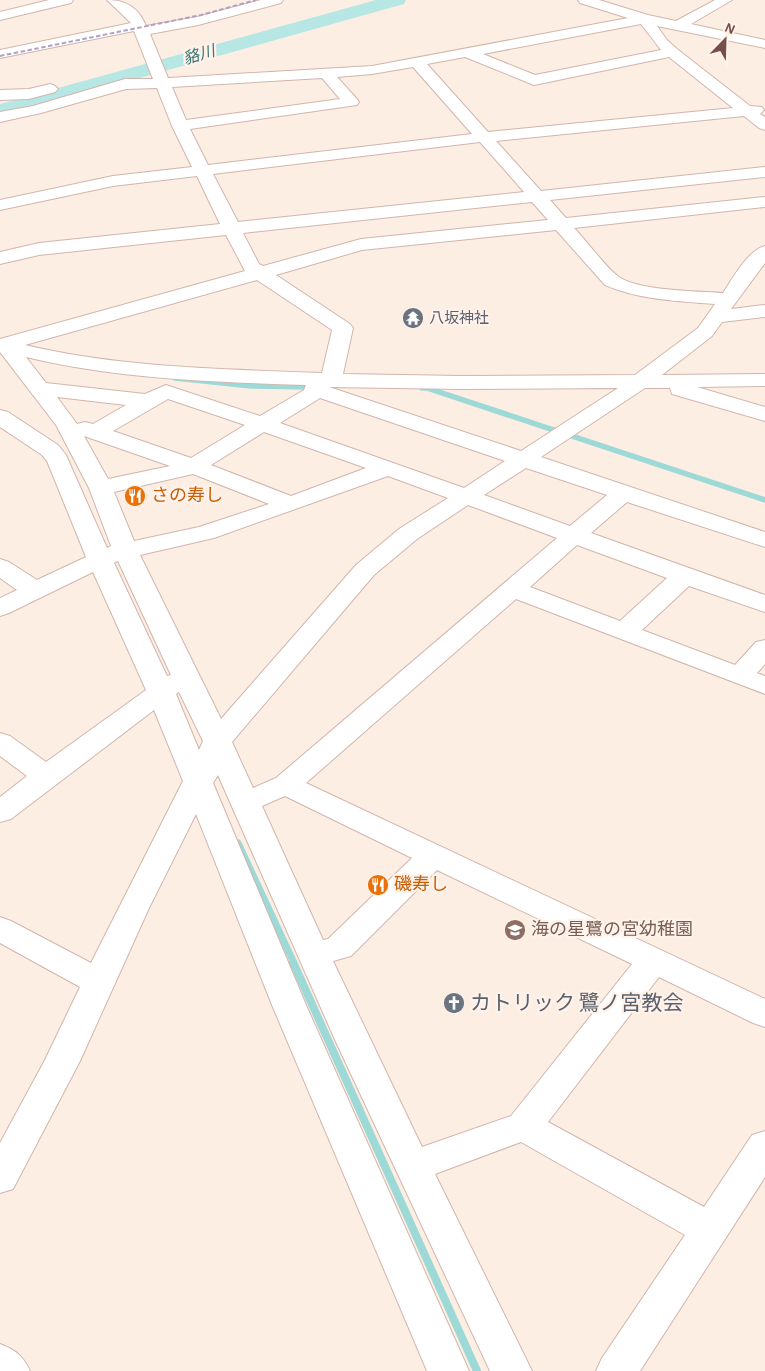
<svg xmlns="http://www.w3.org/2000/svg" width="765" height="1371" font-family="'Alegreya Sans','Noto Sans JP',sans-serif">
<rect width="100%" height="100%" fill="#fdeee3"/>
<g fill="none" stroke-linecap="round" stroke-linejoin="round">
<!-- stream-far2 -->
<g stroke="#9dd9d6" stroke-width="5.5">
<polyline points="175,378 251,386 312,387"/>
<polyline points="422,388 427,388 765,500"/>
</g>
<!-- stream-far1 -->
<polyline stroke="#9dd9d6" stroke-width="7" points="238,843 294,963"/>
<!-- stream -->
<polyline stroke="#9dd9d6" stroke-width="8" points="293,962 477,1371"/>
<!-- river -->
<polygon fill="#b7e7e4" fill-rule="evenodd" points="376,0 406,0 404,4 0,117 0,104"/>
<!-- minor casing -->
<g stroke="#d1b5ac" stroke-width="2">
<g id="minor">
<polygon points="49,0 73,0 71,3 0,20 0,12"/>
<path d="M 107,0 C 126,0 139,8 146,26 L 197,17 L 261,0 L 283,0 L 281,3 L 198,25 L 150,34 L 168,78 L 372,66 L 628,18 L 580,3 L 578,0 L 599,0 L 648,15 L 676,21 L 715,0 L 732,0 L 691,24 L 765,40 L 765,48 L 657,26 L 667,40 L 677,49 L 750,106 L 762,107 L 764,110 L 760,114 L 765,117 L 765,130 L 759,128 L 744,116 L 496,141 L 541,191 L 765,167 L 765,177 L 550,200 L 566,218 L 765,197 L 765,207 L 574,228 C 586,240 607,269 619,277 C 640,291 697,291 723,293 C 733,278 747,251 765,246 L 765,263 L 731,309 L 765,305 L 765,317 L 722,322 L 712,336 L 662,375 L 765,374 L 765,386 L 697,387 L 765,407 L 765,421 L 672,394 L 670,388 L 645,388 L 541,457 L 765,532 L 765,547 L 627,502 L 591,533 L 765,595 L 765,612 L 689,586 L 642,630 L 735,665 L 756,642 L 765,640 L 765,664 L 757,673 L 765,676 L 765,694 L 516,599 L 306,783 L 765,999 L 765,1027 L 753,1023 L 659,977 L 548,1122 L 704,1207 L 752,1135 L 765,1131 L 765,1177 L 640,1371 L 596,1371 L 602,1358 L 685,1235 L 521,1142 L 435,1174 L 532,1371 L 490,1371 L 336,1042 L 218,775 L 213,783 L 306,1005 L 469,1371 L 427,1371 L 272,1005 L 196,814 L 149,908 L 80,1061 L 13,1189 L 0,1193 L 0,1143 L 45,1060 L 80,987 L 0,943 L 0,917 L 11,921 L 91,963 L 183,781 L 154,710 L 11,819 L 0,822 L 0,797 L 27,776 L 0,756 L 0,733 L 10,736 L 46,762 L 146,690 L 93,572 L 9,613 L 0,616 L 0,598 L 17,590 L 0,578 L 0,559 L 9,562 L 37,580 L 86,557 L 47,461 L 42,455 L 0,427 L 0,410 L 8,412 L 58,445 L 66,455 L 107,548 L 111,546 L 89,488 L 56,425 L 0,352 L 0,339 L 245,271 L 226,235 L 39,255 L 0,264 L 0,252 L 39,243 L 220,224 L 197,176 L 113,186 L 0,210 L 0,200 L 113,176 L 192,167 L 172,126 L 157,88 L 126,89 L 41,113 L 0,122 L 0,112 L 33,106 L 125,79 L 153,79 L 134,31 L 0,58 L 0,50 L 131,23 ZM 641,24 L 661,50 L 535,75 L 483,54 ZM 465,57 L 534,85 L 669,57 L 733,108 L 488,132 L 427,64 ZM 413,67 L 472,134 L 208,165 L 190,129 L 357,105 L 359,102 L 357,99 L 337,77 L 372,74 ZM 322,78 L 340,99 L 186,120 L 172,87 ZM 480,142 L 524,192 L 238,222 L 213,174 ZM 532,202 L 548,220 L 361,239 L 263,266 L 259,264 L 243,233 ZM 556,230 L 605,285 C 640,300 678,301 715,304 L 698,328 L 635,375 L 461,376 L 343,374 L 353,328 L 350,324 L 276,275 L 362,250 ZM 257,280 L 332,330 L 322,373 C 223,369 122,368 25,345 ZM 26,357 C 117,379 213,382 306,385 L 304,390 L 260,416 L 166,385 L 145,394 L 46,383 ZM 329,387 L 461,389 L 618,388 L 521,451 ZM 57,397 L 126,405 L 93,424 L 85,422 L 77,424 ZM 320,398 L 505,461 L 464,488 L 280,423 ZM 168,399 L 245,425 L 191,458 L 113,431 ZM 264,432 L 366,468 L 291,496 L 211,465 ZM 84,436 L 170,466 L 108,479 ZM 526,468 L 607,495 L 570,526 L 484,495 ZM 193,474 L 269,504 L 199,527 L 134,541 L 114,492 ZM 388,476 L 448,498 L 399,529 L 356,565 L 221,719 L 140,555 L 214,538 ZM 468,505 L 557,538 L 276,778 L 253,788 L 232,742 L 374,575 L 417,539 ZM 577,545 L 667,578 L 620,621 L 530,587 ZM 118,561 L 171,675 L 167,676 L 114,563 ZM 179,692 L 203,741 L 199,750 L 176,694 ZM 285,796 L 412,858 L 328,939 L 323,940 L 262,806 ZM 437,870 L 632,964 L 511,1116 L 422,1147 L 333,961 L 351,956 Z"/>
<polygon points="50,84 55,86 58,89 55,92 29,99 0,100 0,90 29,89"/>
<path d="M 0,1344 C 16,1350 23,1356 30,1371 L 0,1371 Z"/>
</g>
</g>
<!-- minor -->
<use href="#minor" fill="#fff" fill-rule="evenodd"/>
<!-- rail -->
<polyline stroke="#aea2c7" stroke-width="2" stroke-dasharray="4.5 2.5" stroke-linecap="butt" points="0,56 201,15 256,0"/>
</g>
<!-- icons -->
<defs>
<g id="temple-disc" transform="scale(1.125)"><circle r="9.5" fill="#6b7280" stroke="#fff2ea"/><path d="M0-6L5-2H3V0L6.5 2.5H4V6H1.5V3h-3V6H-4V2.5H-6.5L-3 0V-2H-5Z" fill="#fff"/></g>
<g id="restaurant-disc" transform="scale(1.125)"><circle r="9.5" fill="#e8710a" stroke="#fff2ea"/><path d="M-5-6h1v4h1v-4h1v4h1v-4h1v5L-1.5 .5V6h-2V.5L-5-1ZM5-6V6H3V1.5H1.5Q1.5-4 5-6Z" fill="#fff"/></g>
<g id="school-disc" transform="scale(1.125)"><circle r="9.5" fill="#8d6e63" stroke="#fff2ea"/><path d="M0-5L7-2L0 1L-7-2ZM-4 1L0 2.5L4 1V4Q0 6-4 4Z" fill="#fff"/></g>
<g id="church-disc" transform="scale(1.125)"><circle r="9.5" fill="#6b7280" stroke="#fff2ea"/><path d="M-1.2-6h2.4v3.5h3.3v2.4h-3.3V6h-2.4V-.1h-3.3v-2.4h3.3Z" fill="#fff"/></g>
</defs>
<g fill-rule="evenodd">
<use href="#temple-disc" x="413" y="318"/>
<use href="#restaurant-disc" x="135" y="496"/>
<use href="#restaurant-disc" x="378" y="885"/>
<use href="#school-disc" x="515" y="930"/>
<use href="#church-disc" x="454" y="1003"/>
</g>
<g text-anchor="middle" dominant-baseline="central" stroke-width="4.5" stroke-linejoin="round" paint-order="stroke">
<!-- far-worship labels -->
<g font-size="15" fill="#5b616d" stroke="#fff2ea" text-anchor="start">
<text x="429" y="318">八坂神社</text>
</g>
<!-- far-water labels -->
<g font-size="16" font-style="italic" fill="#397472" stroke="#fff2ea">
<text transform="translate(199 55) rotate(-16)">貉川</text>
</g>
<!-- food labels -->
<g font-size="18" fill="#c56008" stroke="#fff2ea" text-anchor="start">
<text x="151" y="496">さの寿し</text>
<text x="394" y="885">磯寿し</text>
</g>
<!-- education labels -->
<g font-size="18" fill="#785e54" stroke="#fff2ea" text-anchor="start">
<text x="531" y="930">海の星鷺の宮幼稚園</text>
</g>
<!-- near-worship labels -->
<g font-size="21" fill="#5b616d" stroke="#fff2ea" text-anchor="start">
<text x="470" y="1003">カトリック 鷺ノ宮教会</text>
</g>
</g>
<!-- north arrow -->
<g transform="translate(725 40) rotate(23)" stroke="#fff2ea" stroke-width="4" paint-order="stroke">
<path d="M0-4L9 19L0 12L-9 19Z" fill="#764f48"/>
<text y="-8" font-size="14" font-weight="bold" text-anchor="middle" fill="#764f48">N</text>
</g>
</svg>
